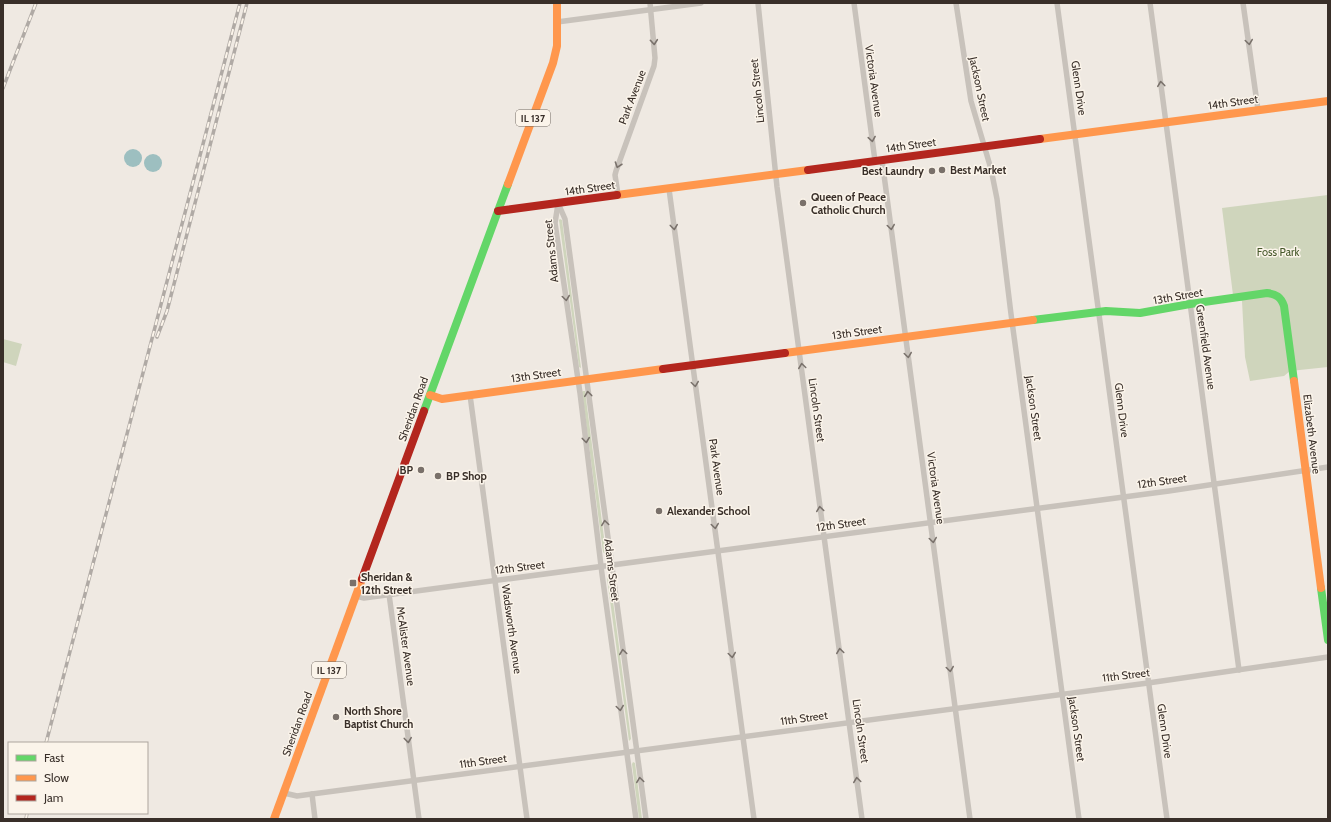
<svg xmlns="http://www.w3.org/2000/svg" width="1331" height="822" font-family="Cabin,sans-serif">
<rect width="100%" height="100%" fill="#efe9e2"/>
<!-- green -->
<g fill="#cfd5bc">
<polygon points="1328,195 1328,367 1290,371 1284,376 1250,381 1245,357 1242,301 1233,295 1222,208"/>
<polygon points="560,219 562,220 581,368 579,367 559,220"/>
<polygon points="3,339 22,344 16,366 3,362"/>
<polygon points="583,391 585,391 606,553 605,554 603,552 582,392"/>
<polygon points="608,577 610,578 631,739 629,741 607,578"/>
<polygon points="633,762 635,763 642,819 639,819 632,764"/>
</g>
<!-- water -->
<g fill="#9dbfc0">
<circle cx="133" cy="158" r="9"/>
<circle cx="153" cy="163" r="9"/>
</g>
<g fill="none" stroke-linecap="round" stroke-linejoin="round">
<!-- street -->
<g stroke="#c8c2bb" stroke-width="5.5">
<polyline points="758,3 777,187 862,819"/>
<polyline points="854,3 875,161"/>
<polyline points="956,3 971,101 991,169 997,199 1011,314 1079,819"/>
<polyline points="1057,3 1167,819"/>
<polyline points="1150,3 1239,670"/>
<polyline points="1243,3 1258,110"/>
<polyline points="557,22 701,3"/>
<polyline points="882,160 970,819"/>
<polyline points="669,189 754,819"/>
<polyline points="618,195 615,175 616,171 654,66 655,58 650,3"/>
<polyline points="558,203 565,219 646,819"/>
<polyline points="558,204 555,223 580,393 602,574 636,819"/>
<polyline points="470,395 527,819"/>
<polyline points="389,594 419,819"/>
<polyline points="356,596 364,598 1169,491 1328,467"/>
<polyline points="284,793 297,796 1148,683 1328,657"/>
<polyline points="312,794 315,819"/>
</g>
<!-- fast -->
<g stroke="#63d668" stroke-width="8">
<path d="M 1033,320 L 1106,311 L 1140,313 L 1190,304 L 1267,293 C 1276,294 1281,297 1284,306 L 1294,381"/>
<polyline points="424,411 508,184"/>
<polyline points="1321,588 1328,640"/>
</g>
<!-- slow -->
<g stroke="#ff974d" stroke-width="8">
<polyline points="1040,139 1328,101"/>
<polyline points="508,184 553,63 557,46 557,3"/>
<polyline points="617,195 808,170"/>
<polyline points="785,353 1033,320"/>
<polyline points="1294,381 1321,588"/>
<polyline points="430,395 442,399 663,369"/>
<polyline points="274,819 362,579"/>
</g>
<!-- jam -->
<g stroke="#b3261e" stroke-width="8">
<polyline points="808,170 1040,139"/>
<polyline points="498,211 617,195"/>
<polyline points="663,369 785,353"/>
<polyline points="362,579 424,411"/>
</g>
<!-- rail casing -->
<g stroke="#b0aaa5" stroke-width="3.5">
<g id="rail">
<polyline points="3,88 36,3"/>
<polyline points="157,337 167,311 247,3"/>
<polyline points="46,743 240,3"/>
<polyline points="26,819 27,813"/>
</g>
</g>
<!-- rail -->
<use href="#rail" stroke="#fbf4ea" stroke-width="2" stroke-dasharray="6" stroke-linecap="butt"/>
</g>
<!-- one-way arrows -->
<defs><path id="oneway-chevron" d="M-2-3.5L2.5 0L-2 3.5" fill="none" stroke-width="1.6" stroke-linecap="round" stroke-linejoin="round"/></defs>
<g stroke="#79716b">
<use href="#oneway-chevron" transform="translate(654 42) rotate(85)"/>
<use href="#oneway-chevron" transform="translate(1249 42) rotate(82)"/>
<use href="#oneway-chevron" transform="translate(1161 84) rotate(-97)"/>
<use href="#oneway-chevron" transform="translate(872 139) rotate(81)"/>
<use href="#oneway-chevron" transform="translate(618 165) rotate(109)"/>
<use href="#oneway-chevron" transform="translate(674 227) rotate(83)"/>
<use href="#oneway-chevron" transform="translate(891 227) rotate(82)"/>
<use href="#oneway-chevron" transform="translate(566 298) rotate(82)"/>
<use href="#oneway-chevron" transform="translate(908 355) rotate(82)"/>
<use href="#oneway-chevron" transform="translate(802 366) rotate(-98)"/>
<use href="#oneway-chevron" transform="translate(695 384) rotate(82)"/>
<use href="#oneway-chevron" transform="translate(588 394) rotate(-97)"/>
<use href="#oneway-chevron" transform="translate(586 440) rotate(83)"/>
<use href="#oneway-chevron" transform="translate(820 509) rotate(-98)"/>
<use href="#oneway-chevron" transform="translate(605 523) rotate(-98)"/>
<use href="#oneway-chevron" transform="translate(715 526) rotate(82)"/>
<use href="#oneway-chevron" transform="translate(933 540) rotate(82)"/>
<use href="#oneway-chevron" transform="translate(840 651) rotate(-98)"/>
<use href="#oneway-chevron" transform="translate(623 652) rotate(-98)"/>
<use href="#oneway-chevron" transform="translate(732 655) rotate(82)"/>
<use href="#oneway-chevron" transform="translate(950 669) rotate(82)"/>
<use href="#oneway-chevron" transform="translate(620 708) rotate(82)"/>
<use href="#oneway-chevron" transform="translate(408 740) rotate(83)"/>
<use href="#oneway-chevron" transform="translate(640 780) rotate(-98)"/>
<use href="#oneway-chevron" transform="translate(857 780) rotate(-98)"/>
</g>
<!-- markers -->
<g fill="#79706a" stroke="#fbf4ea" stroke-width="1.5">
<circle cx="942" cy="170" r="4"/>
<circle cx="932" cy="171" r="4"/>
<circle cx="803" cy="203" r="4"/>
<circle cx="421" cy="470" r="4"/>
<circle cx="438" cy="476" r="4"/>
<circle cx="659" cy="511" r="4"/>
<rect x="349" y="579" width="8" height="8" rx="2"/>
<circle cx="336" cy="717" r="4"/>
</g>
<g text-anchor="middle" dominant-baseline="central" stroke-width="3" stroke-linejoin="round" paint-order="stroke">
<!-- shield labels -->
<g fill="#fbf4ea" stroke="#736a63" stroke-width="1">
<rect x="516" y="110" width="34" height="16" rx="3"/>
<rect x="312" y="662" width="34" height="16" rx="3"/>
</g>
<g font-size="10" font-weight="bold" fill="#392f29">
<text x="533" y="118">IL 137</text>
<text x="329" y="670">IL 137</text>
</g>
<!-- street labels -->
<g font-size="11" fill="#392f29" stroke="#fbf4ea">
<text transform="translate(874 81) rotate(82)">Victoria Avenue</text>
<text transform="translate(1079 88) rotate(82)">Glenn Drive</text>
<text transform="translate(980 89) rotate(78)">Jackson Street</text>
<text transform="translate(757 91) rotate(-96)">Lincoln Street</text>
<text transform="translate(632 97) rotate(-69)">Park Avenue</text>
<text transform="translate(1233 102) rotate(-8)">14th Street</text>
<text transform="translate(911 145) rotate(-8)">14th Street</text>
<text transform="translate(590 188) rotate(-8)">14th Street</text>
<text transform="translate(551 251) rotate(-96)">Adams Street</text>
<text transform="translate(1178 296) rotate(-10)">13th Street</text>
<text transform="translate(857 332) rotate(-8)">13th Street</text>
<text transform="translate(1206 347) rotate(82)">Greenfield Avenue</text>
<text transform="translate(536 375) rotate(-8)">13th Street</text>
<text transform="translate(1034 408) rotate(82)">Jackson Street</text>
<text transform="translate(413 409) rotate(-70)">Sheridan Road</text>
<text transform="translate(817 410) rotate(82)">Lincoln Street</text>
<text transform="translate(1122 410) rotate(83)">Glenn Drive</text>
<text transform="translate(1312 434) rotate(83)">Elizabeth Avenue</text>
<text transform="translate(717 467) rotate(82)">Park Avenue</text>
<text transform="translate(1162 481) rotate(-8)">12th Street</text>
<text transform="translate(936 488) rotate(82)">Victoria Avenue</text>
<text transform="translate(841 524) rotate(-8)">12th Street</text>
<text transform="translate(520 567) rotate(-7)">12th Street</text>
<text transform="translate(612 570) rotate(83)">Adams Street</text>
<text transform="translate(512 629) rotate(82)">Wadsworth Avenue</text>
<text transform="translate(406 646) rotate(82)">McAlister Avenue</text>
<text transform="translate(1126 675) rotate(-7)">11th Street</text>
<text transform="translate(804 718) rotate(-8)">11th Street</text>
<text transform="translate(297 724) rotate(-70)">Sheridan Road</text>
<text transform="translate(1077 729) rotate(82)">Jackson Street</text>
<text transform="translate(861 731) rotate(82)">Lincoln Street</text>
<text transform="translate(1165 731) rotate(82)">Glenn Drive</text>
<text transform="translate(483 761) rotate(-8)">11th Street</text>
</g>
<!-- poi labels -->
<g font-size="11" font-weight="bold" fill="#392f29" stroke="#fbf4ea" text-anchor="start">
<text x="950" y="170">Best Market</text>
<text x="924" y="171" text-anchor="end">Best Laundry</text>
<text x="811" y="197">Queen of Peace<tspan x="811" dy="13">Catholic Church</tspan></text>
<text x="413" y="470" text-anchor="end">BP</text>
<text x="446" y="476">BP Shop</text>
<text x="667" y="511">Alexander School</text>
<text x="361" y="577">Sheridan &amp;<tspan x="361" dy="13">12th Street</tspan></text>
<text x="344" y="711">North Shore<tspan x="344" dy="13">Baptist Church</tspan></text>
</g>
<!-- park labels -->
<g font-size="11" fill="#46592b" stroke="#fbf4ea">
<text x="1278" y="252">Foss Park</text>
</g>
</g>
<!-- border -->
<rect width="1331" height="822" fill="none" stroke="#392f29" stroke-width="8"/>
<!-- legend -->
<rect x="8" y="742" width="140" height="72" fill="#fbf4ea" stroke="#ada59d"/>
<rect x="16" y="755" width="20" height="6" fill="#63d668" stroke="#ada59d"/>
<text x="44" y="762" font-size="12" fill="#392f29">Fast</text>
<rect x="16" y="775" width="20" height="6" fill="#ff974d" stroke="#ada59d"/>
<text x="44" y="782" font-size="12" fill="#392f29">Slow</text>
<rect x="16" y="795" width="20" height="6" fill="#b3261e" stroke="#ada59d"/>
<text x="44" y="802" font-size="12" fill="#392f29">Jam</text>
</svg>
